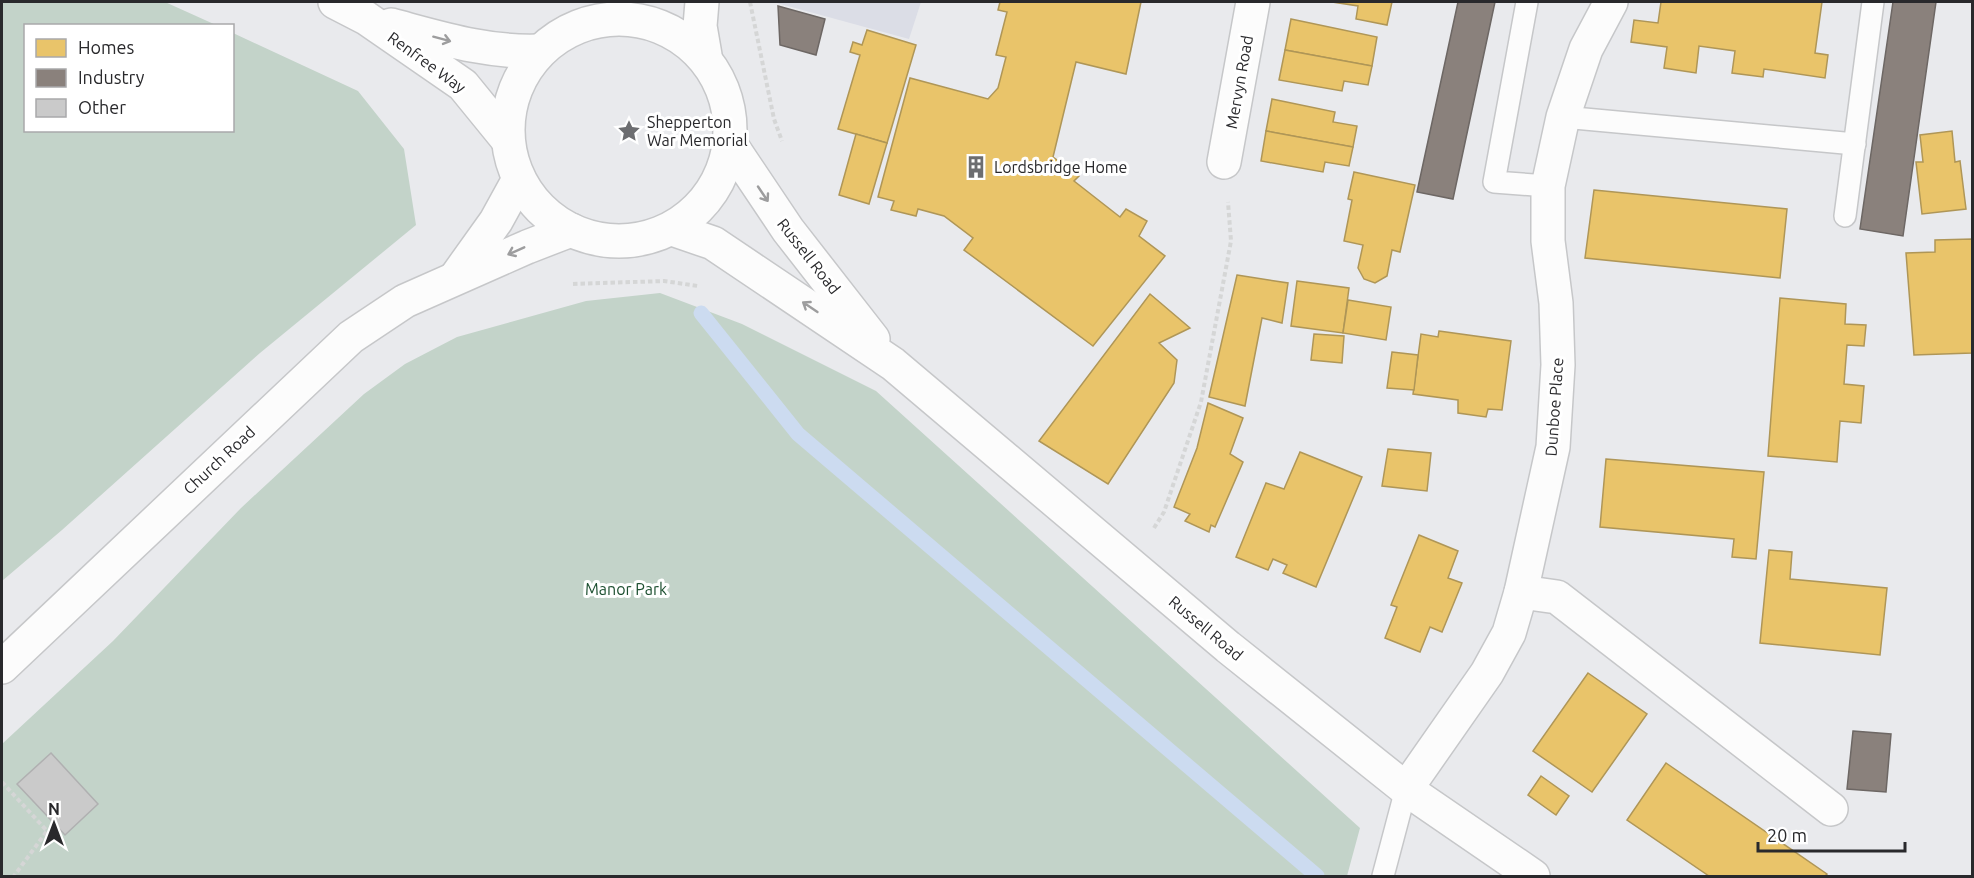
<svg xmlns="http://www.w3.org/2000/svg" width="1974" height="878" font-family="Ubuntu,sans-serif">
<rect width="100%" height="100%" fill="#e9eaed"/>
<!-- built -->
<polygon fill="#dbdde6" points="773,2 921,2 909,39"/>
<!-- green -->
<g fill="#c3d3c9">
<polygon points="2,2 165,2 216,25 26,26 26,130 232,130 233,33 358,91 404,149 416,225 260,353 62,530 2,581"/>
<polygon points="660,293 742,324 876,391 1360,828 1347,876 2,876 2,744 113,641 241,508 364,394 405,364 457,337 586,301"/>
</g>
<!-- homes -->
<g fill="#e9c46a" stroke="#af9657" stroke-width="1.5">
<polygon points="1000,2 1141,2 1126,74 1076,62 1053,157 1079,176 1074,181 1120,217 1126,209 1147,221 1139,236 1165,256 1093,346 964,250 973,238 944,216 918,209 916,216 891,210 894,201 878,197 910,78 988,99 998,88 1006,57 996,55 1007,12 998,10"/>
<polygon points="1332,2 1392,2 1387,25 1356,19 1358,6"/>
<polygon points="1661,2 1822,2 1815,53 1828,55 1825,78 1764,69 1763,77 1732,73 1735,51 1699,46 1696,73 1664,68 1667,47 1631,42 1634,20 1658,23"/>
<polygon points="1291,19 1377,37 1372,66 1285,50"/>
<polygon points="867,30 916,45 887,143 838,129 860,55 850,52 853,42 862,45"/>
<polygon points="1285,50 1372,66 1368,85 1344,81 1342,91 1279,80"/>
<polygon points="1272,99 1335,112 1333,122 1357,126 1353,147 1266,131"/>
<polygon points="1266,131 1353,147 1349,166 1325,162 1323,172 1261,161"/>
<polygon points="1952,131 1955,162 1960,161 1966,209 1922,214 1916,162 1923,162 1920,135"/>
<polygon points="856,134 887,143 869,204 839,195"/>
<polygon points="1354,172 1415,185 1400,252 1392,250 1387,276 1375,283 1364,279 1358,268 1363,245 1344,241 1352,200 1348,199"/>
<polygon points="1594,190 1787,209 1780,278 1585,258"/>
<polygon points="1972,239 1972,353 1914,355 1906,253 1935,252 1935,240"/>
<polygon points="1237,275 1288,283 1282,323 1262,318 1245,406 1209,397"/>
<polygon points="1297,281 1349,288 1343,333 1291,326"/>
<polygon points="1150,294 1190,328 1159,343 1177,360 1174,383 1108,484 1039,441"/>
<polygon points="1780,298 1846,304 1845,324 1866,325 1864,346 1847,345 1844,384 1864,386 1861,423 1840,421 1837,462 1768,456"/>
<polygon points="1348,300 1391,307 1386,340 1343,333"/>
<polygon points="1439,331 1511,341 1502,410 1488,409 1486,417 1458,413 1458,400 1413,394 1421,334 1438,337"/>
<polygon points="1314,334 1344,336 1342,363 1311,360"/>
<polygon points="1392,352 1418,355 1414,390 1387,388"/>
<polygon points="1208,403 1243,418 1230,454 1243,462 1215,527 1211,525 1209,532 1185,521 1190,514 1174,507 1197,448"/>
<polygon points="1388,449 1431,453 1427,491 1382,486"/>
<polygon points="1300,452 1362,477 1316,587 1283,573 1287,565 1273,559 1268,570 1236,557 1266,483 1284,489"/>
<polygon points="1606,459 1764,472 1756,559 1732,557 1734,539 1600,527"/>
<polygon points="1419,535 1458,551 1448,578 1462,583 1442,632 1430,627 1420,652 1385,638 1397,607 1391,605"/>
<polygon points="1769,550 1792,552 1790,579 1887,588 1880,655 1760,643"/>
<polygon points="1588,673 1647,714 1592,792 1533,751"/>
<polygon points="1666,763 1827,874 1825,876 1709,876 1627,820"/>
<polygon points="1541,776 1569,796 1556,815 1528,795"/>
</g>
<!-- industry -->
<g fill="#8a817c" stroke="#6d6764" stroke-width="1.5">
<polygon points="1458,2 1495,2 1453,199 1417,192"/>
<polygon points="1893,2 1936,2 1903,236 1860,229"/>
<polygon points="778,6 825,19 816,55 780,45"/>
<polygon points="1853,731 1891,734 1886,792 1847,789"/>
</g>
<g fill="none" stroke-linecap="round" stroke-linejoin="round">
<!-- stream -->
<polyline stroke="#ccdbf0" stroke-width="15" points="701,313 798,434 1317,876"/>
</g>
<!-- building -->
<polygon fill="#cacaca" stroke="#b0b0b1" stroke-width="1.5" points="51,753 98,804 65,835 17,784"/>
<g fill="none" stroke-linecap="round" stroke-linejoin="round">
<!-- service casing -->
<g stroke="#c6c7c9" stroke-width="24">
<g id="service">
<polyline points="1527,2 1494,182 1548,186"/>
<polyline points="1563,117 1855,144"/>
<polyline points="1845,216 1873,2"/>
<polyline points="1383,876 1406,789"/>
</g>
</g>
<!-- minor casing -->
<g stroke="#c6c7c9" stroke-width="36">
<g id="minor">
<polyline points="1224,162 1253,2"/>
<polyline points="1521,592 1557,597 1831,809"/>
<polyline points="1406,789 1487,673 1509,633 1521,592 1553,447 1558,365 1556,303 1548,241 1548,186 1563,117 1586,49 1611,2"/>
</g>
</g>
<!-- tertiary casing -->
<g stroke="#c6c7c9" stroke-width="36">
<g id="tertiary">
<polyline points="456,277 496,221 518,181"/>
<polyline points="2,667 351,337 405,301 527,247 571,230"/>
</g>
</g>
<!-- secondary casing -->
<g stroke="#c6c7c9" stroke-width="36">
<g id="secondary">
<polyline points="335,2 366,18 463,85 507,139"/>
<polyline points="702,2 700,26 705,55"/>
<circle cx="619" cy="130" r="111"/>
<path d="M 391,25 C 440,38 487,53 539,51"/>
<polyline points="731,145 788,230 873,339"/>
<polyline points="672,229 713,243 893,364 1228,647 1406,789 1533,876"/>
</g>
</g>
<!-- path -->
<g stroke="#d5d6d6" stroke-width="4" stroke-dasharray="4.5 3" stroke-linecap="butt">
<polyline points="750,2 774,119 782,141"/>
<polyline points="573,284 664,281 698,286"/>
<polyline points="1154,528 1164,512 1201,402 1231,241 1228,202"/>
<polyline points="2,782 47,831 14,876"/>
</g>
<!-- service -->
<use href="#service" stroke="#fcfcfc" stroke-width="21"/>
<!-- minor -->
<use href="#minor" stroke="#fcfcfc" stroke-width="33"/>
<!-- tertiary -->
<use href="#tertiary" stroke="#fcfcfc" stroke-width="33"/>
<!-- secondary -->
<use href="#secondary" stroke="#fcfcfc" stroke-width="33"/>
</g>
<!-- one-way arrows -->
<defs><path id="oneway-shaft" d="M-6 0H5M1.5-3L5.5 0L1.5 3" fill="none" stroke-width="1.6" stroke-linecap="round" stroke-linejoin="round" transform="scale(1.5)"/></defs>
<g stroke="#9d9d9e">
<use href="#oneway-shaft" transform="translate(442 39) rotate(15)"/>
<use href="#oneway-shaft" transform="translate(763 194) rotate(56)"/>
<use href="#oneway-shaft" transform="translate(516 251) rotate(156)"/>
<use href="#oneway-shaft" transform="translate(810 307) rotate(-146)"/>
</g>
<!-- icons -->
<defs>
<g id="sight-bare" transform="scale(1.8)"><path d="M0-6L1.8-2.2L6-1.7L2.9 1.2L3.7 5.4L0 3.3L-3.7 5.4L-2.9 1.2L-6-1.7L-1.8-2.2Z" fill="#6c6d70" stroke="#fff" stroke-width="2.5" paint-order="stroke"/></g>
<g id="building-bare" transform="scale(1.8)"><path d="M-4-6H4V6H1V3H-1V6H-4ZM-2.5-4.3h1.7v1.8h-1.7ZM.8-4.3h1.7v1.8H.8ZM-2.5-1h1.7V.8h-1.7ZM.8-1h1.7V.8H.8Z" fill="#6c6d70" stroke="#fff" stroke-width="2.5" paint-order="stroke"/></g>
</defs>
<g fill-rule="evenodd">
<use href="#sight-bare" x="629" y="131"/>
<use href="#building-bare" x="976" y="167"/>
</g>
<g text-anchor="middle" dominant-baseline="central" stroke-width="6" stroke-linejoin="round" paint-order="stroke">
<!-- street labels -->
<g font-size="16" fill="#29292c" stroke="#fff">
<text transform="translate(427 62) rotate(36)">Renfree Way</text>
<text transform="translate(1239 82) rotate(-80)">Mervyn Road</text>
<text transform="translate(809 256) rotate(52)">Russell Road</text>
<text transform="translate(1554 407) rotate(-86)">Dunboe Place</text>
<text transform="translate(219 460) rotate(-43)">Church Road</text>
<text transform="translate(1206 628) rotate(40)">Russell Road</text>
</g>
<!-- poi labels -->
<g font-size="16" fill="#29292c" stroke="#fff" text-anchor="start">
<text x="647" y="122">Shepperton<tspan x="647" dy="18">War Memorial</tspan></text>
<text x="994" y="167">Lordsbridge Home</text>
</g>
<!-- park labels -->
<g font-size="16" fill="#1c4f30" stroke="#fff">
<text x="626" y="589">Manor Park</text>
</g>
</g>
<!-- border -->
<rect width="1974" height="878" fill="none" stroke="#29292c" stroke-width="6"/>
<!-- legend -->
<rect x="24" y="24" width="210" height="108" fill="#ffffff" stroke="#a9a9ab" stroke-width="1.5"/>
<rect x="36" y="39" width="30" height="18" fill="#e9c46a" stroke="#a9a9ab" stroke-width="1.5"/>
<text x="78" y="54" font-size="18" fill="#29292c">Homes</text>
<rect x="36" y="69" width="30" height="18" fill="#8a817c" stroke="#a9a9ab" stroke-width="1.5"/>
<text x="78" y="84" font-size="18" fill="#29292c">Industry</text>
<rect x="36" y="99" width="30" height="18" fill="#cacaca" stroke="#a9a9ab" stroke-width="1.5"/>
<text x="78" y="114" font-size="18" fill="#29292c">Other</text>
<!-- north arrow -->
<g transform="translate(54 824)" stroke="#ffffff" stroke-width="4.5" paint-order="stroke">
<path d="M0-4.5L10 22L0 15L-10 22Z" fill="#29292c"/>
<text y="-9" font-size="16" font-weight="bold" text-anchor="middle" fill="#29292c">N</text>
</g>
<!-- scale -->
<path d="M1758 842v9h147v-9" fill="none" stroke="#29292c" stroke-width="3"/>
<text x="1767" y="842" font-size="18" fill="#29292c" stroke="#ffffff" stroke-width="4.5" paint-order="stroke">20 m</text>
</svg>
